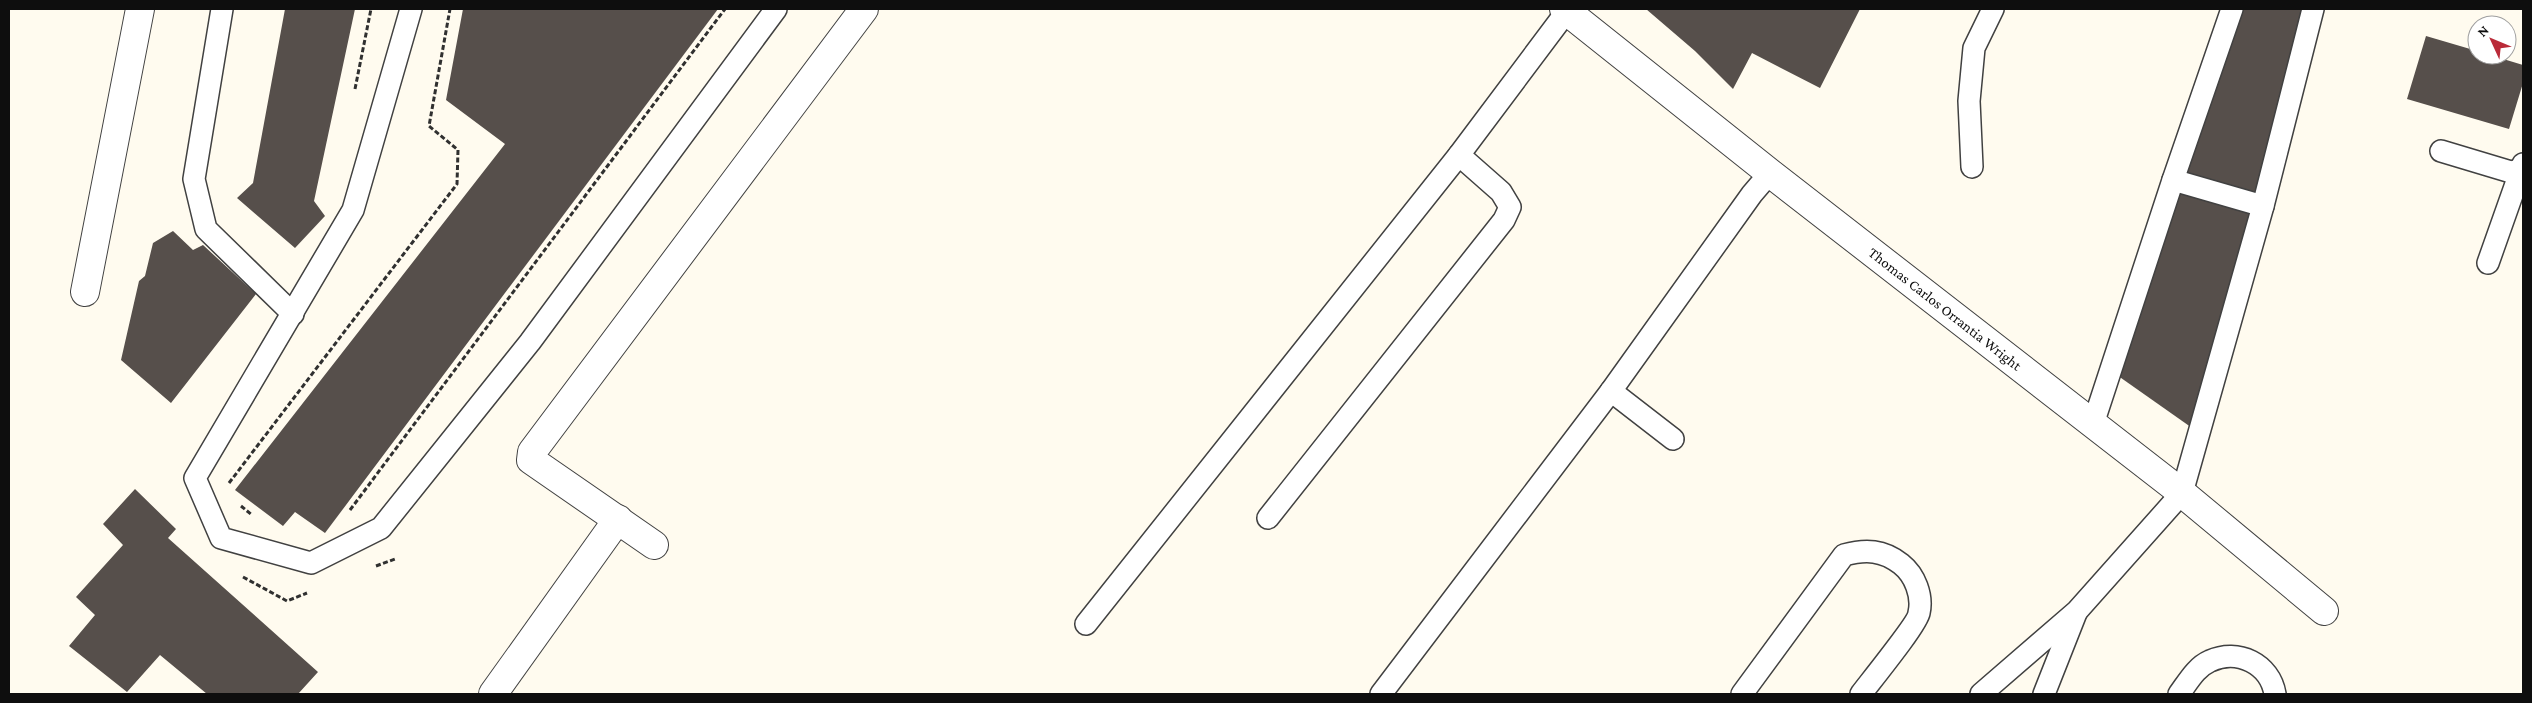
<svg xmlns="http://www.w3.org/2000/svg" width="2532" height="703" font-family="'Crimson Pro',serif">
<rect width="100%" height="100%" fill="#fffbef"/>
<!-- building -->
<g fill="#564f4b">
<polygon points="285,9 355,9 314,201 325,216 295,248 237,198 253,183"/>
<polygon points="463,9 718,9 325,533 295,512 283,526 235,490 505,144 446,100"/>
<polygon points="1646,9 1860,9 1820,88 1752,53 1733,89 1695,51"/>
<polygon points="2237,9 2312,9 2195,430 2114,373"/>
<polygon points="2426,36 2477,51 2477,55 2490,55 2523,65 2523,83 2509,129 2407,99"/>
<polygon points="173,231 193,250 203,245 256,294 171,403 121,360 139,281 145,276 153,243"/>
<polygon points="135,489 176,529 168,538 318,672 298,694 207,694 160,655 127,692 69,646 95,615 76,597 123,545 103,524"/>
</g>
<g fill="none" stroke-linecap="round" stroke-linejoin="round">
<!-- service casing -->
<g stroke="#414141" stroke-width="24">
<g id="service">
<polyline points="222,9 194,179 206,229 293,314"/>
<polyline points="411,9 353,210 195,478 221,538 311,563 381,528 530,342 776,9"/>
<polyline points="2441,151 2511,172 2520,170"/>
<polyline points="1972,167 1969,101 1974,48 1993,9"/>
<polyline points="2173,180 2263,206"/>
<polyline points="2488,263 2523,164"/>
<polyline points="1611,391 1673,439"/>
<polyline points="2093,424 2173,180 2232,9"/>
<polyline points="1268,518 1504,220 1510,207 1501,192 1459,155"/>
<polyline points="1086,624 1459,155 1567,11"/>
<polyline points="1381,694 1611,391 1752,194 1770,173"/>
<path d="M 1742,694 L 1844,555 C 1866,549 1883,550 1901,564 C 1915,575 1923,596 1919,613 C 1918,623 1870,682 1861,694"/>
<polyline points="1981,694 2077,611 2182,493 2263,206 2313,9"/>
<polyline points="2044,694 2076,613"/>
<path d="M 2179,694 C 2188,682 2196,667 2210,661 C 2238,648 2270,664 2275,694"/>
</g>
</g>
<!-- minor casing -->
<g stroke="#414141" stroke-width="30">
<g id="minor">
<polyline points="1564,9 1770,173 2182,493 2324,611"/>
<polyline points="85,292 140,9"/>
<polyline points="654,545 531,460 532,452 864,9"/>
<polyline points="493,694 618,519"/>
</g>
</g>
<!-- path -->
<g stroke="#303030" stroke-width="3" stroke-dasharray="5 2.5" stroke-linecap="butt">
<polyline points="355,89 371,9"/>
<polyline points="229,483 457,184 458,150 429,126 450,9"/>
<polyline points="241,506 252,515"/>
<polyline points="350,510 725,9"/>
<polyline points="376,566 395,559"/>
<polyline points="243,577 287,601 307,593"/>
</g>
<!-- service -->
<use href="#service" stroke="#fff" stroke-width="21"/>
<!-- minor -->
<use href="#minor" stroke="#fff" stroke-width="28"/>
</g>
<g text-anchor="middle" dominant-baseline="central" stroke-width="5" stroke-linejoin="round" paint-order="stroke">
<!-- street labels -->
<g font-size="15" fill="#0e0e0e" stroke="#fff">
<text transform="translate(1945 309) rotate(38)">Thomas Carlos Orrantia Wright</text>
</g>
</g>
<!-- border -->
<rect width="2532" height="703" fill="none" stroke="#0e0e0e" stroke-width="20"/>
<!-- north arrow -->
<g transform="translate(2492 40) rotate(314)"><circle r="24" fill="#ffffff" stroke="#9f9f9f"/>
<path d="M0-4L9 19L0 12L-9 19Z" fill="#ba2a38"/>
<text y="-8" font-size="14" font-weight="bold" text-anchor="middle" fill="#0e0e0e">N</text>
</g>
</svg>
